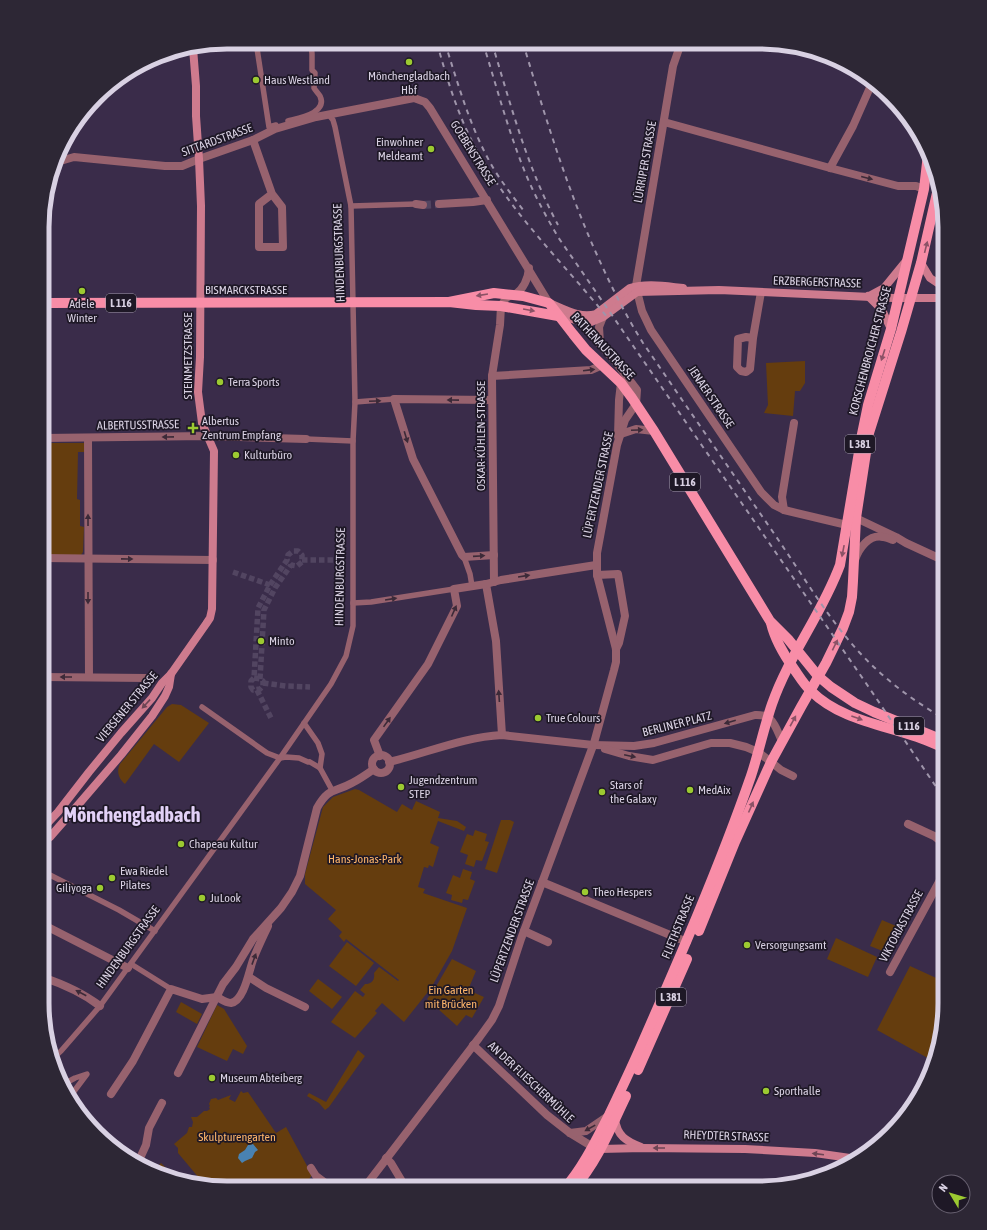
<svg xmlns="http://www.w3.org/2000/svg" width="987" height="1230" font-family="'Asap Condensed',sans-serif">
<rect width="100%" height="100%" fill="#3a2c4a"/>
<!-- green -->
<g fill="#653d0e">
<polygon points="805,361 805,383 800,391 795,391 793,416 764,413 768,405 766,363"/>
<polygon points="43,443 86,443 86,452 78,452 77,499 80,500 80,526 84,527 83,552 81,555 43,555"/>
<path d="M 172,704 L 181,705 L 209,723 L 179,762 L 154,744 L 125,784 C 119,779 116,772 120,764 L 167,707 Z"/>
<path d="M 355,789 L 359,790 L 397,812 L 402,804 L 412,810 L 416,801 L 440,812 L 438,818 L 457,821 L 466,827 L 464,831 L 438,821 L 430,843 L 439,847 L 433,867 L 429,865 L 428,868 L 424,867 L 418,887 L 425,889 L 423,893 L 467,908 L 452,951 L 431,988 L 404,1022 L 382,1003 L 375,1011 L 377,1013 L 355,1038 L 331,1022 L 355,991 L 363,997 L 365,994 L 360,990 L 365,984 C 372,984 375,980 374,973 L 379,967 L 398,981 L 399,980 L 346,939 L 344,942 L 339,936 L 342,932 L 328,919 L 336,910 L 305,884 L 305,874 L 323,807 L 333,797 Z"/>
<polygon points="501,820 510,820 514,822 497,873 485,869"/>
<polygon points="475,830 487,834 485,841 489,842 482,861 476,860 474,867 465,864 468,855 460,852 467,834 473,836"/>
<polygon points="463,869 472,872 470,879 475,881 468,900 463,899 462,903 451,900 452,895 446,893 453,875 460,878"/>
<polygon points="882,920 896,926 885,952 870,946"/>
<polygon points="836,938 877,957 868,977 827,959"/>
<polygon points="347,942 374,963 356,986 329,966"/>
<polygon points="452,959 476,971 468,990 484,997 472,1018 466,1015 457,1026 427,999 434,990"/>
<polygon points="910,966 945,982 945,1016 935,1062 877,1030"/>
<polygon points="318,979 342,997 332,1009 309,991"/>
<polygon points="181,1002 202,1014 197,1024 176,1012"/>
<polygon points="217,1005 224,1009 247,1046 243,1054 233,1049 227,1061 197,1047"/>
<polygon points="358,1050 365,1056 329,1107 325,1110 319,1103 307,1096 309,1093 326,1102"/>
<polygon points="241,1091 243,1093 248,1092 276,1133 286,1127 312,1175 303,1188 214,1188 201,1185 199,1178 178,1153 178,1148 174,1144 187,1133 189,1127 192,1127 193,1122 191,1117 197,1117 204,1111 207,1111 210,1109 209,1107 210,1106 209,1104 211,1099 216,1098 218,1100 231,1095 229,1099 235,1102"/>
<polygon points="161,1163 178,1180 168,1178 153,1171"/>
</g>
<!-- water -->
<polygon fill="#4982b2" points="253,1144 258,1150 255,1152 252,1158 245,1161 242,1163 238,1158 239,1154 245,1150 248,1145"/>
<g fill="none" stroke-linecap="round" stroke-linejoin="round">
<!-- pedestrian-tunnel -->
<g stroke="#524561" stroke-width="5.5" stroke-dasharray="5.5 3" stroke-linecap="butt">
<polyline points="302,560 335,560"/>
<polyline points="233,572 270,585"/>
<polyline points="254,678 260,679 263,681 263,686 260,689 253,690 251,687 251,681 254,678 258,608 270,585 287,560 288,555 293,551 298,551 302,555 302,562 297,566 291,565 287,560"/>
<polyline points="260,679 264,610 275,588 291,565"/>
<polyline points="263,683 286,686 310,687"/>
<polyline points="257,690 271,718"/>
</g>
<!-- minor-tunnel -->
<polyline stroke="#524561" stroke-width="8" stroke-dasharray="8 4" stroke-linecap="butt" points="423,205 439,204"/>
<!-- pedestrian -->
<g stroke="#97626e" stroke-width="5.5">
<polyline points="256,42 269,127 276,125"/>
<path d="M 288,121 C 299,118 328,113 320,96 C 318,93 315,90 314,88 L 315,73 L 312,70 L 312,54 L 311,42"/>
<polyline points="351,206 416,204"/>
<polyline points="355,402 394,399"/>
<polyline points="306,439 353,441"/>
<polyline points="464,557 470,574 472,586"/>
<polyline points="353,603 371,602 454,589"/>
<polyline points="202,707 267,753 280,758 286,757 299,758 308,762"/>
<polyline points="304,723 318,743 322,754 320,768"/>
<polyline points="310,762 320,768 332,790"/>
<polyline points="42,871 119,910 155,931"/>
<polyline points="131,964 171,989"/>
<polyline points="52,1059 61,1051 100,1006 280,758 331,684 346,656 353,626 353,441 355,402 351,206 335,127 333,120 329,115"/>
<polyline points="62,1085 75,1078 87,1074 69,1098"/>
</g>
<!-- minor -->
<g stroke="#97626e" stroke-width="8">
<polyline points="664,122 830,168 898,186 916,186 924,189"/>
<polyline points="253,140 272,194 282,207 283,247 259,247 259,204 272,194"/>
<polyline points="57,162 74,157 165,166 182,166 199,159"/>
<polyline points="830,168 853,126 872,83"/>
<polyline points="416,204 423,205"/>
<polyline points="439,204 473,202 487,200"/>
<polyline points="636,287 642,311 651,330 761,492 774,505 784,510 847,525"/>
<polyline points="753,338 746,337 738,339 737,367 741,371 746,372 750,369 753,338 761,292"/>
<polyline points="492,376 591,370 598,367 601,364"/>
<polyline points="492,400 394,399 413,459 462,555 464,557 494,555"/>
<polyline points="43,438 207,436 306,439"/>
<polyline points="88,438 89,677"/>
<polyline points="784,510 782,497 794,423"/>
<polyline points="856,518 896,537 906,543 945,561"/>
<polyline points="43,558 213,560"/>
<path d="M 855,560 C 859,548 869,534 883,537 C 886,537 890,539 893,540"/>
<polyline points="597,575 618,574 625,616 619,643 616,649"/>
<polyline points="494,582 492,376 500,325 501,306 506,298 511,295"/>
<polyline points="486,584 496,641 502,735"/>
<polyline points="43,677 147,678"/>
<circle cx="381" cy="764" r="9"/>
<polyline points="380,756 374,740 428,664 457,606 454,589 486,584 501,580 596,565"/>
<path d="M 389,762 C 427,753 463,737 502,735 L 593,745"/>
<polyline points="771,762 781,770 793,776"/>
<polyline points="908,824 934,836 945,845"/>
<polyline points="542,882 687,942"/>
<polyline points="42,924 128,968"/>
<polyline points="524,931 548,942"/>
<polyline points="890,972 945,871"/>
<path d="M 42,977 C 63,984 83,993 100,1006"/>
<polyline points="249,977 266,988 305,1007"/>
<path d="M 217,997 C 221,999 225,1003 231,1003 C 244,1001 249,971 253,960 C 257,949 263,937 268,926"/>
<path d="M 178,1073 L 223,984 L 236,967 L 253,939 L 281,908 L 292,892 L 300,876 L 317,808 C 329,787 334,793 352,783 C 360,779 367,774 374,769"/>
<polyline points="111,1094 133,1061 171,989 202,999 217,997"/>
<polyline points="135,1162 141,1156 146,1145 149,1128 162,1103"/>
<polyline points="311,1168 316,1176 332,1188"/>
</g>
<!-- tertiary -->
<g stroke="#97626e" stroke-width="8">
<polyline points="199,159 253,140 275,129 316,117 414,98 425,102 430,108 549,303 552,304"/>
<polyline points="636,286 673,66 681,43"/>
<path d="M 515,295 C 524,288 528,280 529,268"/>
<polyline points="600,343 599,327 603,317"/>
<polyline points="621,434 636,429 654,431"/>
<polyline points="618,436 619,400 621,383"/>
<path d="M 593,745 L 634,746 L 654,743 L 755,715 C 774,714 775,727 782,741"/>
<polyline points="605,749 629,756 653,760 711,743 730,743 746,747 758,752 771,762"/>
<polyline points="473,1045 547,1115 570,1133 593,1147"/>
<polyline points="570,1133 586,1131 608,1116"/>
<polyline points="386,1158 391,1163 406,1188"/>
<polyline points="364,1188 479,1038 492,1020 499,1006 521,939 594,743 614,670 616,662 616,649 597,575 597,553 617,445 625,420 636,404 637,390 615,361 579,321 575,318"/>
</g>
<!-- secondary -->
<g stroke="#ce7b8e" stroke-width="8">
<polyline points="921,263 930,278 945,288"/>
<polyline points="871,295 884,288 906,261"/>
<polyline points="868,296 882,310 891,329"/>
<path d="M 549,303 C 564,309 580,319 596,314 L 630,288 C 645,283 668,286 683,288"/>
<polyline points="558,316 586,322 591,322 603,317 637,292 719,290 893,298 945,298"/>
<polyline points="42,829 58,812 89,772 121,733 152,698 162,683 171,674 206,624 210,618 212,609 214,451 202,423 198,392 200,357 201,206 199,159 196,116 196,86 193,48"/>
<polyline points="42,843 50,837 78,805 121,755 152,716 165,696 169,687 171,674"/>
<path d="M 615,1119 C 617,1136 626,1141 641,1147"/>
<polyline points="600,1149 643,1148 745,1149 815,1153 857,1159"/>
</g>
<!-- primary -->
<g stroke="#f88da7" stroke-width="10">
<polyline points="449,302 494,293 523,296 549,303 573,334 586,350 621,383 632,398 654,431 770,621 788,639 818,676 831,687 855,703 874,712 945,741"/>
<polyline points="43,303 449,302 476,305 501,306 558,316"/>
<path d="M 771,623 C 775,640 784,655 794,669 C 799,676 804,685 811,691 C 838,718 878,724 914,736 C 924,739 934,744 945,748"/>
<polyline points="699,931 735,842 771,762 801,707 826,663 843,628 849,612 852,597 853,581 856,518 869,433 901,332 921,263 939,184"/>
<polyline points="638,1070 687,959"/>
<path d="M 565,1188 C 584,1166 596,1140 609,1115 C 620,1092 631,1069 641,1046 C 680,957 719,868 751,776 C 759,752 764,727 772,704 C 789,655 822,614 840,565 L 862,434 L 868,405 L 891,329 L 924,189 L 928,154"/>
<path d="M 574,1188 C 598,1161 611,1127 626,1096"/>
</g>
<!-- rail -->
<g stroke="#9f95ab" stroke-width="2" stroke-dasharray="5 5" stroke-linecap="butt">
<path d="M 437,43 C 448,83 460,122 481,158 C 515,217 565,265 607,317"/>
<path d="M 445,43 C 459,87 471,131 495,171 C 504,185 514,198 524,211"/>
<path d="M 483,43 C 497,88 509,134 527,177 C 536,198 547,218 558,237 L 870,689 L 945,800"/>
<path d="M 492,43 C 511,106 527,167 558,225"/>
<path d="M 523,43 C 546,119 569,196 603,268 C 615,294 628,319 643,343 C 687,407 731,471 775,535 C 802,574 827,617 859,652 C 884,679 913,701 945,719"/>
</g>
</g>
<!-- one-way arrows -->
<defs><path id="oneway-solid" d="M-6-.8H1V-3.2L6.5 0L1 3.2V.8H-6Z"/></defs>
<g fill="#3c2a38">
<use href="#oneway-solid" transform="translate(867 178) rotate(14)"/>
<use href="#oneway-solid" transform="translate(589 370) rotate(-7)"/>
<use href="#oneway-solid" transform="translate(453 400) rotate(-179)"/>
<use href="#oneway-solid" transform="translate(375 401) rotate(-3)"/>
<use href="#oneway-solid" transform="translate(637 430) rotate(-3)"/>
<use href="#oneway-solid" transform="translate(168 437) rotate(179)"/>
<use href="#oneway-solid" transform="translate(406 437) rotate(73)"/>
<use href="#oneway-solid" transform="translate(88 520) rotate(-90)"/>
<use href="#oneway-solid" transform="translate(479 556) rotate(-4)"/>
<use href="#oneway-solid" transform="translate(127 559) rotate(1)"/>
<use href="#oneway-solid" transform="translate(524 576) rotate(-9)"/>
<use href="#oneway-solid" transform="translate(88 598) rotate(90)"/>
<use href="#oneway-solid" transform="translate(391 599) rotate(-9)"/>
<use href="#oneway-solid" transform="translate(454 611) rotate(-66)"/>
<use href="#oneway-solid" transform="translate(66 677) rotate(-180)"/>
<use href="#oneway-solid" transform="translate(499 696) rotate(-94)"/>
<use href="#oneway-solid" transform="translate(387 722) rotate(-55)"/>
<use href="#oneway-solid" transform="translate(730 722) rotate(164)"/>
<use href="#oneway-solid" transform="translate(630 756) rotate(12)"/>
<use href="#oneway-solid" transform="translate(254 959) rotate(-70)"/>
<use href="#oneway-solid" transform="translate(81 993) rotate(-152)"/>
<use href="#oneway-solid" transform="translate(590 1128) rotate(151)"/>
</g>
<g fill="#8b5266">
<use href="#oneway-solid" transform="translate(926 247) rotate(-76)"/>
<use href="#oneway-solid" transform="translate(482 295) rotate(171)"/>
<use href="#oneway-solid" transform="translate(529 310) rotate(10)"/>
<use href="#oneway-solid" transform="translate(883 355) rotate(108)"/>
<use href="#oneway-solid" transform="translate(843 551) rotate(101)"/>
<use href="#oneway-solid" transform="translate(835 645) rotate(-64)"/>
<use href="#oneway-solid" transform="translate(857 718) rotate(20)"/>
<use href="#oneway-solid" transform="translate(793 721) rotate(-61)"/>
<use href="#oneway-solid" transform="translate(751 807) rotate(-66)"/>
</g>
<g fill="#6d4555">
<use href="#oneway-solid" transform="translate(146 704) rotate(133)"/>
<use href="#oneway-solid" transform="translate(659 1148) rotate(-180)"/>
<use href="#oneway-solid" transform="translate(818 1154) rotate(-173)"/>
</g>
<!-- markers -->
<g fill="#9cca31" stroke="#1e1826" stroke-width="1.5">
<circle cx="409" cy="62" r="4"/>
<circle cx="256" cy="80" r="4"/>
<circle cx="431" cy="149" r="4"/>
<circle cx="82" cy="291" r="4"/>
<circle cx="220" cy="382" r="4"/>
<path d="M191 422h4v4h4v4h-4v4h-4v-4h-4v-4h4z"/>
<circle cx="236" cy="455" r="4"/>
<circle cx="261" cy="641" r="4"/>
<circle cx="538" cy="718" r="4"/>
<circle cx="401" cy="787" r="4"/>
<circle cx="690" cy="790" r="4"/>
<circle cx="602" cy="792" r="4"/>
<circle cx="181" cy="844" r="4"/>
<circle cx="112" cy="878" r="4"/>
<circle cx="100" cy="888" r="4"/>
<circle cx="585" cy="892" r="4"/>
<circle cx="202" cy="898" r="4"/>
<circle cx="747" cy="945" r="4"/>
<circle cx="212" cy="1078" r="4"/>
<circle cx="766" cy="1091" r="4"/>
</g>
<g text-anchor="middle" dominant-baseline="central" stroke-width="3.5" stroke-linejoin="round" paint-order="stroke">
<!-- shield labels -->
<g fill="#1e1826" stroke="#a19aaa" stroke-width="1">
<rect x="106" y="294" width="30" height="18" rx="3"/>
<rect x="845" y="435" width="30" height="18" rx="3"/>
<rect x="670" y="473" width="30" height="18" rx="3"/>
<rect x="894" y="717" width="30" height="18" rx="3"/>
<rect x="656" y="988" width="30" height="18" rx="3"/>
</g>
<g font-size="11" font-weight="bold" fill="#d9d1e3">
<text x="121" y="303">L 116</text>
<text x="860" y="444">L 381</text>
<text x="685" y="482">L 116</text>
<text x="909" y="726">L 116</text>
<text x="671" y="997">L 381</text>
</g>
<!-- poi labels -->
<g font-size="12" fill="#d9d1e3" stroke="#1e1826" text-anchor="start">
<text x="409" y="76" text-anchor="middle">Mönchengladbach<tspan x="409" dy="14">Hbf</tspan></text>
<text x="264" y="80">Haus Westland</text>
<text x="423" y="142" text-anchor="end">Einwohner<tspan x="423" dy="14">Meldeamt</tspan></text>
<text x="82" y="304" text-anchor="middle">Adele<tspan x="82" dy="14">Winter</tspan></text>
<text x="228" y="382">Terra Sports</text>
<text x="202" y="421">Albertus<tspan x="202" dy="14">Zentrum Empfang</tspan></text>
<text x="244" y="455">Kulturbüro</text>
<text x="269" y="641">Minto</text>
<text x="546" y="718">True Colours</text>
<text x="409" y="780">Jugendzentrum<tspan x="409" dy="14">STEP</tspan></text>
<text x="610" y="785">Stars of<tspan x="610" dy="14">the Galaxy</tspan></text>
<text x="698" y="790">MedAix</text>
<text x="189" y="844">Chapeau Kultur</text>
<text x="120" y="871">Ewa Riedel<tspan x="120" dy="14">Pilates</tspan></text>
<text x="92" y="888" text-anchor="end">Giliyoga</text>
<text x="593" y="892">Theo Hespers</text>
<text x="210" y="898">JuLook</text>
<text x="755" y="945">Versorgungsamt</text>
<text x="220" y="1078">Museum Abteiberg</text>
<text x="774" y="1091">Sporthalle</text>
</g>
<!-- street labels -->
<g font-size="12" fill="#d9d1e3" stroke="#1e1826">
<text transform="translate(217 140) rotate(-20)">SITTARDSTRASSE</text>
<text transform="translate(473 153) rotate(58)">GOEBENSTRASSE</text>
<text transform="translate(645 162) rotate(-80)">LÜRRIPER STRASSE</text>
<text transform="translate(339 253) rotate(-92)">HINDENBURGSTRASSE</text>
<text transform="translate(817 282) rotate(2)">ERZBERGERSTRASSE</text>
<text x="246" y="290">BISMARCKSTRASSE</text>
<text transform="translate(603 346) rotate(47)">RATHENAUSTRASSE</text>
<text transform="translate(870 351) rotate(-75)">KORSCHENBROICHER STRASSE</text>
<text transform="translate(188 356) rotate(-90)">STEINMETZSTRASSE</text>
<text transform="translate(711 397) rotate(56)">JENAER STRASSE</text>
<text transform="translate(138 425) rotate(-1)">ALBERTUSSTRASSE</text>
<text transform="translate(481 436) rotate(-90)">OSKAR-KÜHLEN-STRASSE</text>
<text transform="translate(598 485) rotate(-78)">LÜPERTZENDER STRASSE</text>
<text transform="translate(340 577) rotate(-89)">HINDENBURGSTRASSE</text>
<text transform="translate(127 707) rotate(-50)">VIERSENER STRASSE</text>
<text transform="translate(677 724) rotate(-14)">BERLINER PLATZ</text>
<text transform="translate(901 926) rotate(-62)">VIKTORIASTRASSE</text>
<text transform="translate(678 927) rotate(-68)">FLIETHSTRASSE</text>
<text transform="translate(512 931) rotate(-70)">LÜPERTZENDER STRASSE</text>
<text transform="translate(128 947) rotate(-54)">HINDENBURGSTRASSE</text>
<text transform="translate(531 1082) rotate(43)">AN DER FLIESCHERMÜHLE</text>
<text transform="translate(726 1136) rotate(2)">RHEYDTER STRASSE</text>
</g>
<!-- park labels -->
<g font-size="12" fill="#feb56a" stroke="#1e1826">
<text x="365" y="859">Hans-Jonas-Park</text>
<text x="451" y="990">Ein Garten<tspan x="451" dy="14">mit Brücken</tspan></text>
<text x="237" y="1137">Skulpturengarten</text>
</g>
<!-- town labels -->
<g font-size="20" font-weight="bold" fill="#e2d1f7" stroke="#1e1826">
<text x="132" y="814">Mönchengladbach</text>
</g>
</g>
<!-- crop -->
<path d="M0 0H987V1230H0ZM227 49H760A178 178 0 0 1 938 227V1003A178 178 0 0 1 760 1181H227A178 178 0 0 1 49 1003V227A178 178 0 0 1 227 49Z" fill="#2d2735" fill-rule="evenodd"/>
<path fill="none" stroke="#d9d1e3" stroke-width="5" d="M227 49H760A178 178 0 0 1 938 227V1003A178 178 0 0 1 760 1181H227A178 178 0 0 1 49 1003V227A178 178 0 0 1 227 49Z"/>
<!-- north arrow -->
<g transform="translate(951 1194) rotate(308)"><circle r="19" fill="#1e1826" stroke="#696272"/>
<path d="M0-3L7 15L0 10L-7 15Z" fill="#9cca31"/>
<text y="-6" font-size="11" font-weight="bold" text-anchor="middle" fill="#d9d1e3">N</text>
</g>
</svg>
